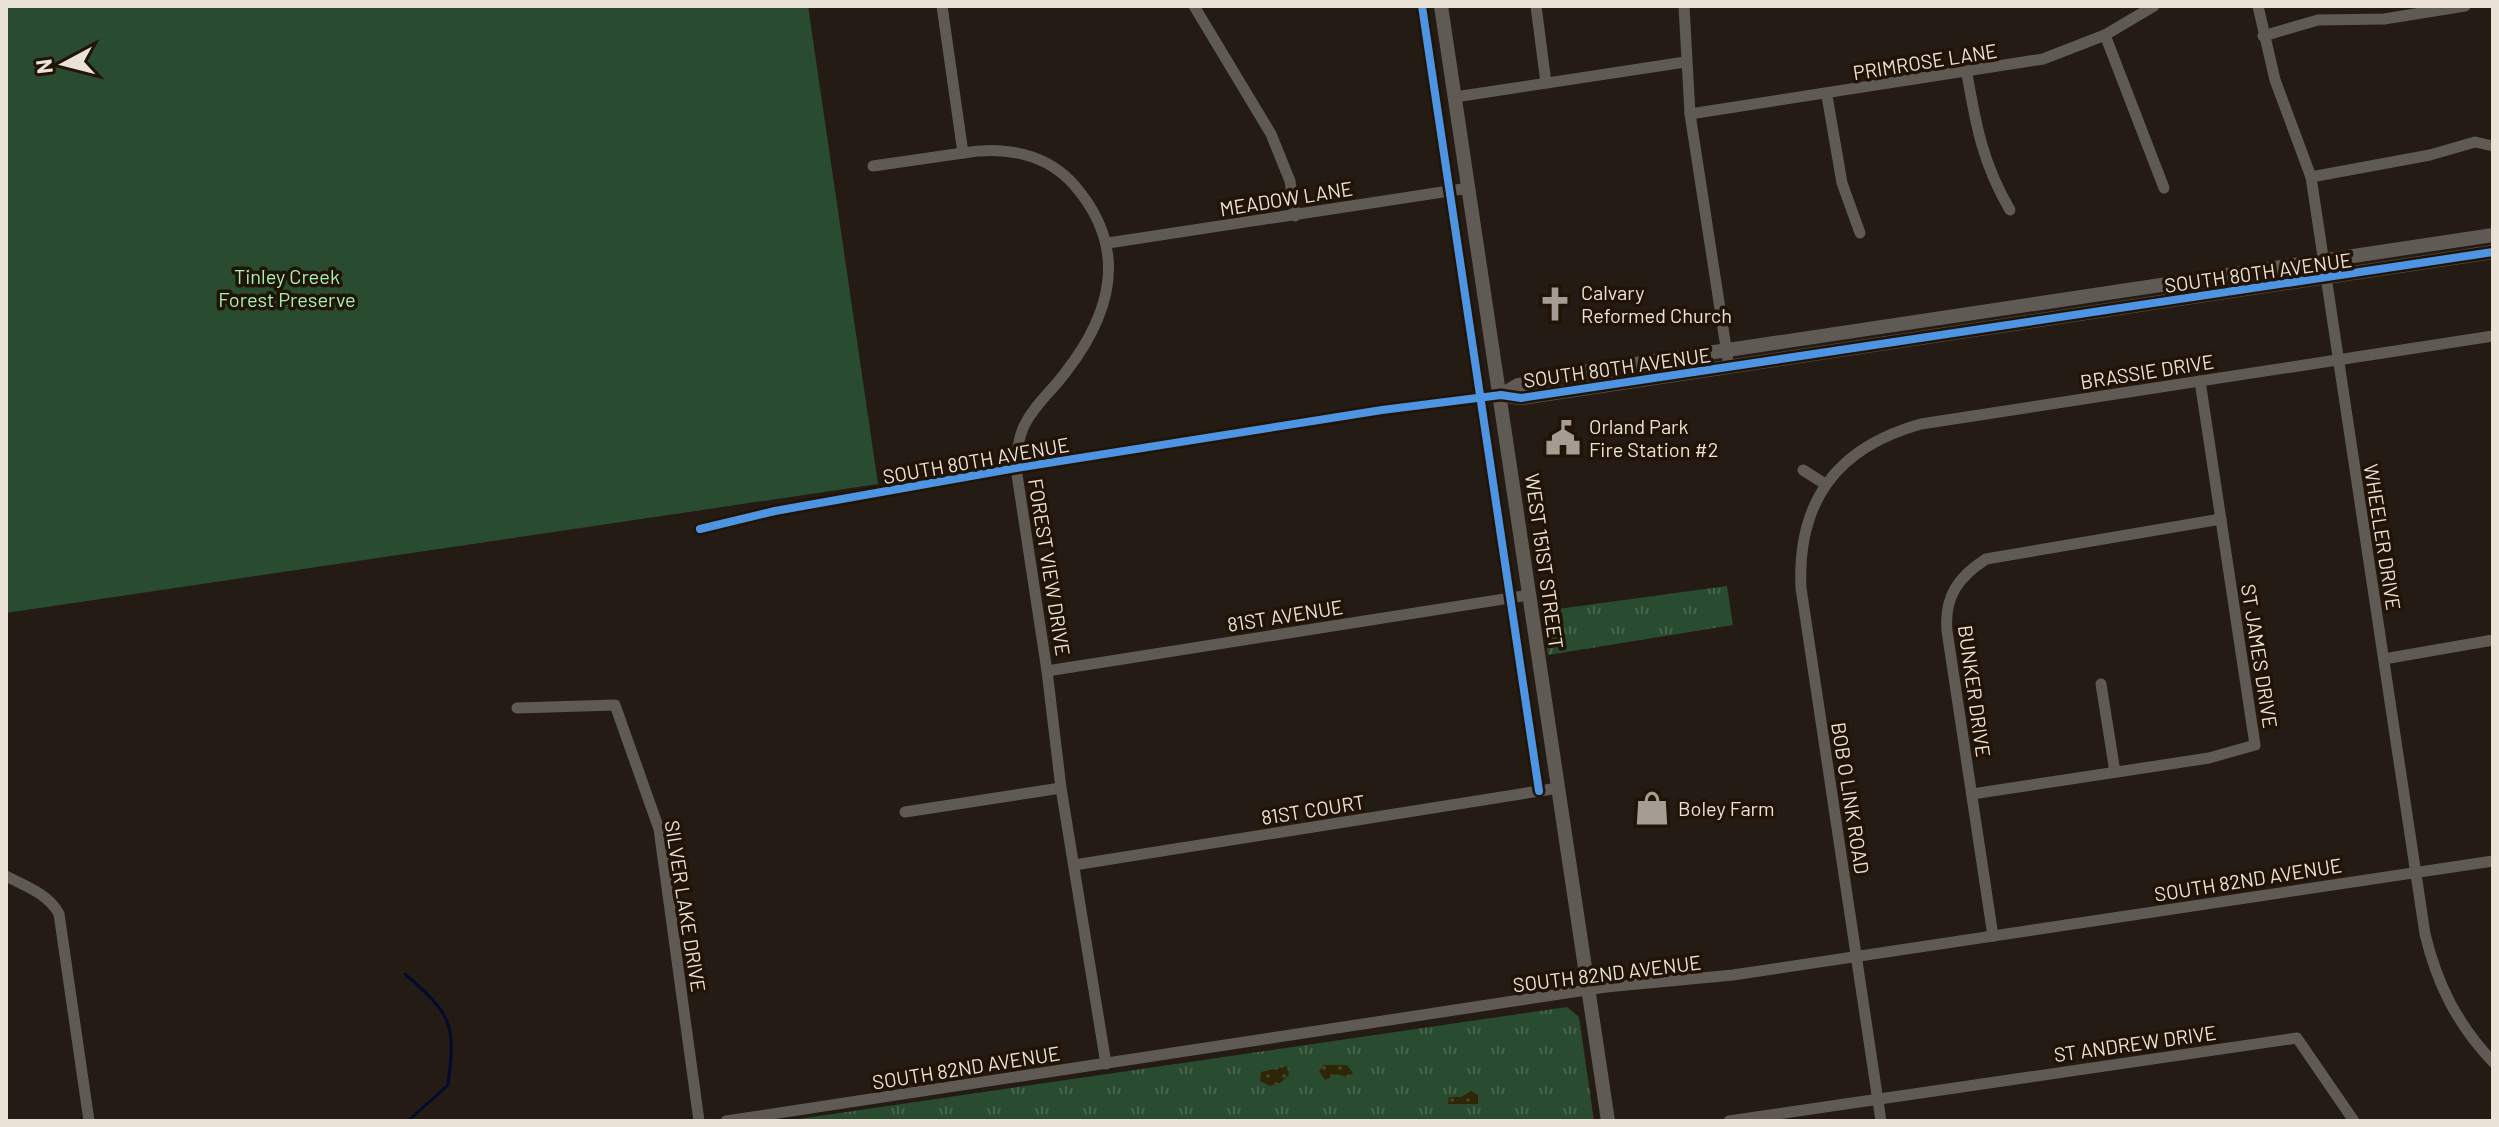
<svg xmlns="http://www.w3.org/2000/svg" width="2499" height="1127" font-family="Barlow,sans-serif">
<defs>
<pattern id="grass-tufts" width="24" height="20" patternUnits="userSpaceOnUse" patternTransform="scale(2)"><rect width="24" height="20" fill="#294b2f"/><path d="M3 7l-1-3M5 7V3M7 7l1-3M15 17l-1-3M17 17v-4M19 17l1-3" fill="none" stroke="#48654c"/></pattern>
<pattern id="sand-dots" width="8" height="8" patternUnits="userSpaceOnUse" patternTransform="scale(2)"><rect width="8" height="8" fill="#2e2607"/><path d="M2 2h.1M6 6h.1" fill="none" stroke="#4c452a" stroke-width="1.8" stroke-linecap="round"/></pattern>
</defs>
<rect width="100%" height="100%" fill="#241c14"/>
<!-- grass -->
<g fill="url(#grass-tufts)">
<polygon points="1727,586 1733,625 1548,655 1543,611"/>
<polygon points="1567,1007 1579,1017 1594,1121 785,1121"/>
</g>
<!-- sand -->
<g fill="url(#sand-dots)">
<polygon points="1324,1065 1347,1065 1353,1073 1347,1077 1337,1074 1325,1080 1319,1071"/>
<polygon points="1287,1066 1289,1075 1280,1083 1270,1086 1260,1081 1261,1072"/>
<polygon points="1471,1091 1478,1095 1478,1104 1448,1104 1449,1097 1461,1097"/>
</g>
<!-- green -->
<polygon fill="#294b2f" points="6,6 808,6 878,484 6,613"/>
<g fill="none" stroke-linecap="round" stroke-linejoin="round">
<!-- stream -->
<path stroke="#030a2d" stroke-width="3" d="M 405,974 C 452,1015 456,1023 448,1085 L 408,1121"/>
<!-- minor -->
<g stroke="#605a54" stroke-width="11">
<path d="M 942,6 L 963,153 C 1004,146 1047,153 1075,186 C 1129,249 1112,313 1065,373 C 1052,391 1034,405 1024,426 C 1018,439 1017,453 1016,468 L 1047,671 L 1061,788 L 1106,1064"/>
<polyline points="1194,6 1271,134 1290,181 1295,216"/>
<polyline points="1536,6 1546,83"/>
<polyline points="1684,6 1690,114 1729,367"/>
<path d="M 2258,6 L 2275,80 L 2311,177 L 2425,934 C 2437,984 2457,1024 2493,1062"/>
<polyline points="2105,35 2164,188"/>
<polyline points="2263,36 2318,20 2384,19 2465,6"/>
<path d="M 1967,74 C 1976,126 1983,164 2010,210"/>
<polyline points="1827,96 1842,183 1860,233"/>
<polyline points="1455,97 1685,62"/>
<polyline points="1690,114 2043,59 2105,35 2154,6"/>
<polyline points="873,166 963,153"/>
<polyline points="2311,177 2430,155 2475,142 2493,146"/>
<polyline points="1108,243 1469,188"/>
<polyline points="1803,470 1825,484"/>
<polyline points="700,529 775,511 1016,468 1382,410 1501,395"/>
<polyline points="2384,659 2493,640"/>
<polyline points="1047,671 1529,595"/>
<polyline points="2101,684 2115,772"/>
<polyline points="517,708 615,705 659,829 699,1121"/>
<polyline points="1972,794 2209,758 2255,745 2200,381"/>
<polyline points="905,812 1061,788"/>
<polyline points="1074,865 1558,788"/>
<path d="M 6,876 C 25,886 49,894 59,914 L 89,1121"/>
<path d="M 1993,936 L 1947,631 C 1944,597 1958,577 1986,559 L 2221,519"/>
<polyline points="726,1121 1606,987 1733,975 2493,861"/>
<polyline points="1729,1121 2297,1038 2354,1121"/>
<path d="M 1881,1121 L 1801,588 C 1797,500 1838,447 1921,424 L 2493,336"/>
</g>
<!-- tertiary -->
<g stroke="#605a54" stroke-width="14">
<polyline points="1441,6 1608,1121"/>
<polyline points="1501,395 1518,385 1575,373 2493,235"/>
<polyline points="1501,395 1521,398 2493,252"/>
</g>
<!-- cycleway casing -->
<g stroke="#211305" stroke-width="13">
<g id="cycleway">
<polyline points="1422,6 1539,791"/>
<polyline points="700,529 775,511 1016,468 1382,410 1501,395 1521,398 2493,252"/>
</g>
</g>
<!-- cycleway -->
<use href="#cycleway" stroke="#4d94e3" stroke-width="8"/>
</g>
<!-- icons -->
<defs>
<g id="church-bare" transform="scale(2.76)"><path d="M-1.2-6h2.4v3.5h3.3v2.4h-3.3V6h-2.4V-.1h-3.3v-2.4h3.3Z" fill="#a59c93" stroke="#211305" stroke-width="2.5" paint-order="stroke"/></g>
<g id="civic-bare" transform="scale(2.76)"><path d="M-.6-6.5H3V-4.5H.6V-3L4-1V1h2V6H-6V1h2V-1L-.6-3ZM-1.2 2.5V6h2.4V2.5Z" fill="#a59c93" stroke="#211305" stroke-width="2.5" paint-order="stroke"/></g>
<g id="shop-bare" transform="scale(2.76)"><path d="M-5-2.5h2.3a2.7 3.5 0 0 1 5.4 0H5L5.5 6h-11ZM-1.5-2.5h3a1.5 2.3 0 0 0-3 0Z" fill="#a59c93" stroke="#211305" stroke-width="2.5" paint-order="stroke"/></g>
</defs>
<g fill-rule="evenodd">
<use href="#church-bare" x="1555" y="304"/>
<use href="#civic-bare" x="1563" y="438"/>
<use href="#shop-bare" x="1652" y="808"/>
</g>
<g text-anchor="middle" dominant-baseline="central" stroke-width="7" stroke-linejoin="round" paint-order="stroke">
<!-- street labels -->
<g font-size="20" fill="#eae1d7" stroke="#211305">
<text transform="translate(1925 61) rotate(-9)">PRIMROSE LANE</text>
<text transform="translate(1286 198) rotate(-9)">MEADOW LANE</text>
<text transform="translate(2258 272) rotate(-8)">SOUTH 80TH AVENUE</text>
<text transform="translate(1617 367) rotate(-8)">SOUTH 80TH AVENUE</text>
<text transform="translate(2147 371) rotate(-9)">BRASSIE DRIVE</text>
<text transform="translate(976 460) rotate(-10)">SOUTH 80TH AVENUE</text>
<text transform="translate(2383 537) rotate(81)">WHEELER DRIVE</text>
<text transform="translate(1545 561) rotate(82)">WEST 151ST STREET</text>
<text transform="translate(1050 567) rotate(81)">FOREST VIEW DRIVE</text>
<text transform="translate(1285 615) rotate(-9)">81ST AVENUE</text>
<text transform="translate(2260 656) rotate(81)">ST JAMES DRIVE</text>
<text transform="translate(1975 691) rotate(82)">BUNKER DRIVE</text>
<text transform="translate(1851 798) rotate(81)">BOB O LINK ROAD</text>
<text transform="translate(1313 809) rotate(-9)">81ST COURT</text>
<text transform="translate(2248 879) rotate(-9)">SOUTH 82ND AVENUE</text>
<text transform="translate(686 906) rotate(81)">SILVER LAKE DRIVE</text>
<text transform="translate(1607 973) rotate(-7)">SOUTH 82ND AVENUE</text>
<text transform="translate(2135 1043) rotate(-8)">ST ANDREW DRIVE</text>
<text transform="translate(966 1067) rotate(-9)">SOUTH 82ND AVENUE</text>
</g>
<!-- park labels -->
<g font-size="20" fill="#a4f1b2" stroke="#211305">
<text x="287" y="276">Tinley Creek<tspan x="287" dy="23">Forest Preserve</tspan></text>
</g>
<!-- poi labels -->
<g font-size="20" fill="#eae1d7" stroke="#211305" text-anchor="start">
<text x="1581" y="292">Calvary<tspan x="1581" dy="23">Reformed Church</tspan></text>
<text x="1589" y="426">Orland Park<tspan x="1589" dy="23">Fire Station #2</tspan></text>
<text x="1678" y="808">Boley Farm</text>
</g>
</g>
<!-- border -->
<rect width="2499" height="1127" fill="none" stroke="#eae1d7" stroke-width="16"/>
<!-- north arrow -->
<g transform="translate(64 64) rotate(263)" stroke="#211305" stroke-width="6" paint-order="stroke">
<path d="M0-6L14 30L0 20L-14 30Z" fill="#eae1d7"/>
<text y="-12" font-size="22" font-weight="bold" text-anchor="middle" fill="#eae1d7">N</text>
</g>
</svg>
